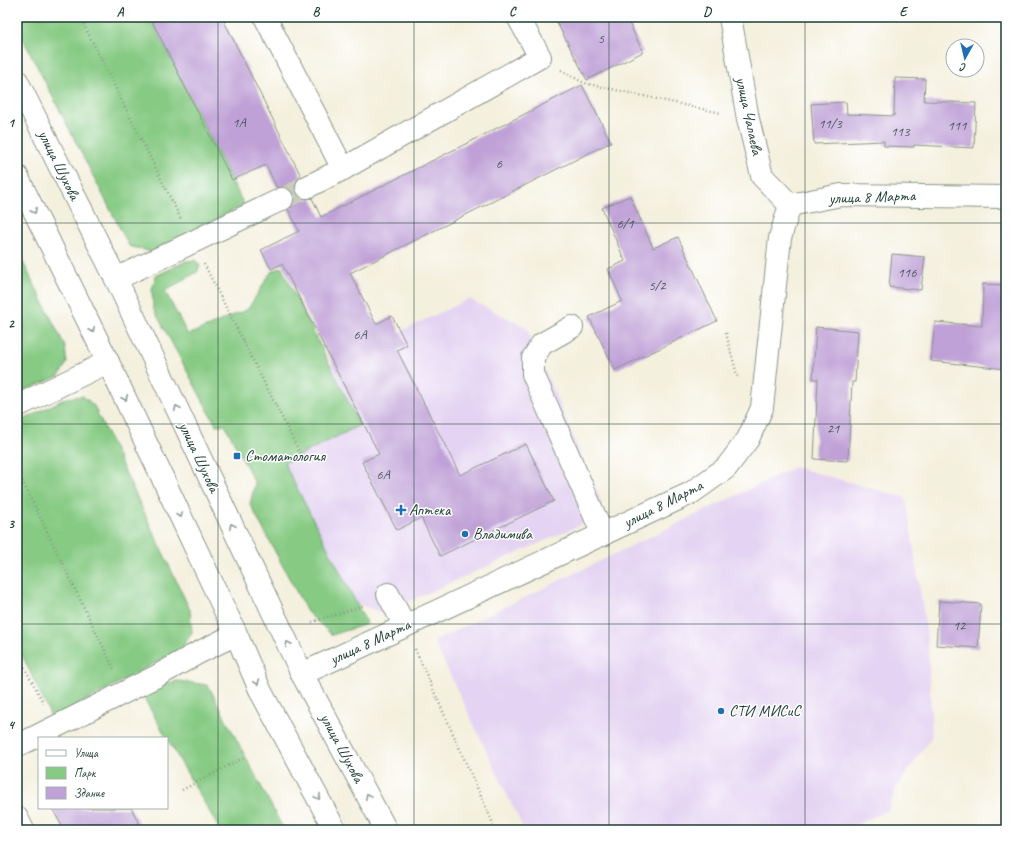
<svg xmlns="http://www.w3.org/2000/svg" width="1023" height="847" font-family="Caveat,sans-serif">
<rect width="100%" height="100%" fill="#fff"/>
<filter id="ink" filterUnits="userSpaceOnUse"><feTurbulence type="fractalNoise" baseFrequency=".025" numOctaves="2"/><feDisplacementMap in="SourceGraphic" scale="8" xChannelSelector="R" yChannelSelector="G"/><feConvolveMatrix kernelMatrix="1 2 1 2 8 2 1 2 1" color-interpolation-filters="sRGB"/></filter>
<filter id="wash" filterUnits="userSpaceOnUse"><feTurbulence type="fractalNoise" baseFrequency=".012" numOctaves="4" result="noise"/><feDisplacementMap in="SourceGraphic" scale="16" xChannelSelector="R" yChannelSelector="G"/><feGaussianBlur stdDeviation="0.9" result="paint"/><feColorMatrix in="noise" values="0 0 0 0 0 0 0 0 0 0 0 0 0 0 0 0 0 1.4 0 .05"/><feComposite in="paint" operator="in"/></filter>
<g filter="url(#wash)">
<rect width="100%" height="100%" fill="#f4f0de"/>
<!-- built -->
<g fill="#e4d3f2">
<polygon points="469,299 526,327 602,504 580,525 383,613 339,598 257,438 294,382"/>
<polygon points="795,467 906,498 928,643 932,736 897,787 888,810 845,830 524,830 434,641"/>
</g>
<!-- green -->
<g fill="#86ca83" stroke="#52845c">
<polygon points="17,17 150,17 244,205 152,252 129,246 17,27"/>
<polygon points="17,250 65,346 67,363 59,376 17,394"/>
<polygon points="195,260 200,266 197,272 165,291 188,335 248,309 271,272 281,267 360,425 284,463 367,624 332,635 307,612 250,504 255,483 225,425 216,425 153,308 152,289 156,276 186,261"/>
<polygon points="83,396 94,406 190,610 192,633 181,649 52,719 17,644 17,423 66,398"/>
<polygon points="178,681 208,685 284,830 220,830 142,695 160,685"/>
</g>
<g id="blocks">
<!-- building -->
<g fill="#bfa1d7">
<polygon points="150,17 222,17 301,176 296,180 295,186 296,192 300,198 306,199 312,198 321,217 582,85 611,142 350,273 376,324 392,316 407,345 397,350 460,475 526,444 554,501 440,556 421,518 397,530 362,462 379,454 282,264 271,269 261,250 299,231 288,209 293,206 294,200 293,193 289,188 283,187 277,188 266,165 232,180"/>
<polygon points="554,17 626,17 643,52 587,80"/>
<polygon points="895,78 925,79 924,101 976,103 974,148 914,145 914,147 884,146 884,141 814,144 811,104 846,102 847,114 894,116"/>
<polygon points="630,196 653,248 678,237 717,321 615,370 589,317 622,301 608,269 625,261 602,208"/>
<polygon points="892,254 925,257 921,290 889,287"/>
<polygon points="983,284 1006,285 1006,369 931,361 935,322 982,326"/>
<polygon points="816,327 858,331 855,382 852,382 848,461 814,459 818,379 813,379"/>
<polygon points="939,601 981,604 978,648 936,645"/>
<polygon points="52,808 131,808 143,830 64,830"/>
</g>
</g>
</g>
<g filter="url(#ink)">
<use href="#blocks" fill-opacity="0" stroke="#8a9689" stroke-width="1"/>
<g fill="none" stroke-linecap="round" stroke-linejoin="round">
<!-- minor-tunnel -->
<polyline stroke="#c9ccbc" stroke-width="22" stroke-dasharray="22 11" stroke-linecap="butt" points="282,199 307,187"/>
<!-- minor casing -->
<g stroke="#8a9689" stroke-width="24">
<g id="minor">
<polyline points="265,17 343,169 540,57 518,17"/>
<polyline points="730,17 748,119 762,176 790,205"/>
<polyline points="307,187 343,169"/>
<polyline points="116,279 282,199"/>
<polyline points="572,327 542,344 533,358 533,374 603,535"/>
<polyline points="17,406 108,362"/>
<polyline points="388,594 405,626"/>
<polyline points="17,746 157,676 196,654 236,634"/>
<polyline points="17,818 23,830"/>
</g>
</g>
<!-- major casing -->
<g stroke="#8a9689" stroke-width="24">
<g id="major">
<polyline points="17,81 116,279 302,674 386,830"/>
<polyline points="17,176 108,362 236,634 261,692 335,830"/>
<polyline points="302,674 691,493 726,468 748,439 762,408 780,238 790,205 841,195 1006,197"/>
</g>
</g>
<!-- path -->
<g stroke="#8a9689" stroke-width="2.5" stroke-dasharray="1 3" stroke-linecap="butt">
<polyline points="80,17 181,219"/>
<polyline points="561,70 584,83 721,113"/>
<polyline points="204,264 302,457"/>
<polyline points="726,333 738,379"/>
<polyline points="17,470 114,669"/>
<polyline points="312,622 363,606"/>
<polyline points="415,649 496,830"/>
<polyline points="17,653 44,704"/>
<polyline points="182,790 245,757"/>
</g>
<!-- minor -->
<use href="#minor" stroke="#fff" stroke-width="22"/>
<!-- major -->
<use href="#major" stroke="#fff" stroke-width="22"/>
</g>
<!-- one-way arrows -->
<defs><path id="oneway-chevron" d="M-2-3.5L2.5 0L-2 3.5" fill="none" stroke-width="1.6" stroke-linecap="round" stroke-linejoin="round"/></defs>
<g stroke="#8f9e9a">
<use href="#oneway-chevron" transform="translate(34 211) rotate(64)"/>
<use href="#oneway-chevron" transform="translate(92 330) rotate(64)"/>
<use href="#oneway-chevron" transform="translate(125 398) rotate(65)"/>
<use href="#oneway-chevron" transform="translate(177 408) rotate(-115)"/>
<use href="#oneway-chevron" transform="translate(180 515) rotate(65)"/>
<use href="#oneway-chevron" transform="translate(232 526) rotate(-115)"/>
<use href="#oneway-chevron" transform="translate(288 644) rotate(-116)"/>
<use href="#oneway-chevron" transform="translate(257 682) rotate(66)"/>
<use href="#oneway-chevron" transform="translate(368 796) rotate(-118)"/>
<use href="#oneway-chevron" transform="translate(318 797) rotate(62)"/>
</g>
</g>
<!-- grid -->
<path fill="none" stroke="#1f3d34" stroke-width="1" stroke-opacity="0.55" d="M 218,17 L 218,830M 414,17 L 414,830M 609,17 L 609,830M 805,17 L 805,830M 17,223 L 1006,223M 17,424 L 1006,424M 17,624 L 1006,624"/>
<!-- markers -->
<g fill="#1f6fb2" stroke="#fff" stroke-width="1.5">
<rect x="233" y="452" width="8" height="8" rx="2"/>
<path d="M399 504h4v4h4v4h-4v4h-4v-4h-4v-4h4z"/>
<circle cx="465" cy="534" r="4"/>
<circle cx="721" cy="711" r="4"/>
</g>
<g text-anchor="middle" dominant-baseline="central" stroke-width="3" stroke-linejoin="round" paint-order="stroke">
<!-- number labels -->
<g font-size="14" fill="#47565d">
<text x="601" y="38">5</text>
<text x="239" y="122">1А</text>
<text x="830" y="123">11/3</text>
<text x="957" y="125">111</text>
<text x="900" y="131">113</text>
<text x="499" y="163">6</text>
<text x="625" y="223">6/1</text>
<text x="907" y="272">116</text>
<text x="657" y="285">5/2</text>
<text x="360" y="334">6А</text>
<text x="833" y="428">21</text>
<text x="383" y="474">6А</text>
<text x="959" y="625">12</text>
</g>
<!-- street labels -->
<g font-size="16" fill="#1f3d34" stroke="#fff">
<text transform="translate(749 116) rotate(78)">улица Чапаева</text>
<text transform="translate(59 165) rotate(64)">улица Шухова</text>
<text transform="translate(872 197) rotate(-2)">улица 8 Марта</text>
<text transform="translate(199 457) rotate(65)">улица Шухова</text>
<text transform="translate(663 504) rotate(-27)">улица 8 Марта</text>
<text transform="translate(370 642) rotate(-25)">улица 8 Марта</text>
<text transform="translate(342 748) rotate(62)">улица Шухова</text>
</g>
<!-- poi labels -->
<g font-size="16" fill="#1f3d34" stroke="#fff" text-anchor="start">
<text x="245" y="456">Стоматология</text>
<text x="409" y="510">Аптека</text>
<text x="473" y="534">Владимива</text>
<text x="729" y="711">СТИ МИСиС</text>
</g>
</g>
<!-- margin -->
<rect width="1023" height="847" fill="none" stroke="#fff" stroke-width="44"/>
<!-- legend -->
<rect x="38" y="737" width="130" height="72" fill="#ffffff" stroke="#a5b1ae"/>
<rect x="46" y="750" width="20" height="6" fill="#ffffff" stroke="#a5b1ae"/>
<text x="74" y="757" font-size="12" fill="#1f3d34">Улица</text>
<rect x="46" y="767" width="20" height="12" fill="#86ca83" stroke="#a5b1ae"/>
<text x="74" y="777" font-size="12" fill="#1f3d34">Парк</text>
<rect x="46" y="787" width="20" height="12" fill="#bfa1d7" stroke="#a5b1ae"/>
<text x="74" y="797" font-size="12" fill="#1f3d34">Здание</text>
<!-- north arrow -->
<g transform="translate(965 58) rotate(188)"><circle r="19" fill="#ffffff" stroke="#a5b1ae"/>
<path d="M0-3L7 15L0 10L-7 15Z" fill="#1f6fb2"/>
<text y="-6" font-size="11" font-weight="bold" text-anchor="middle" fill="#1f3d34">С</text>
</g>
<rect x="22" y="22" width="979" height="803" fill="none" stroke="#1f3d34" stroke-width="1.5"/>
<g font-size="13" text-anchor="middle" font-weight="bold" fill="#1f3d34">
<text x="120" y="16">A</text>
<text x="316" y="16">B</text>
<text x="512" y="16">C</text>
<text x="707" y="16">D</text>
<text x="903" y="16">E</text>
<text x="11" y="127">1</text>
<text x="11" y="328">2</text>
<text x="11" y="528">3</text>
<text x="11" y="729">4</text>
</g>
</svg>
